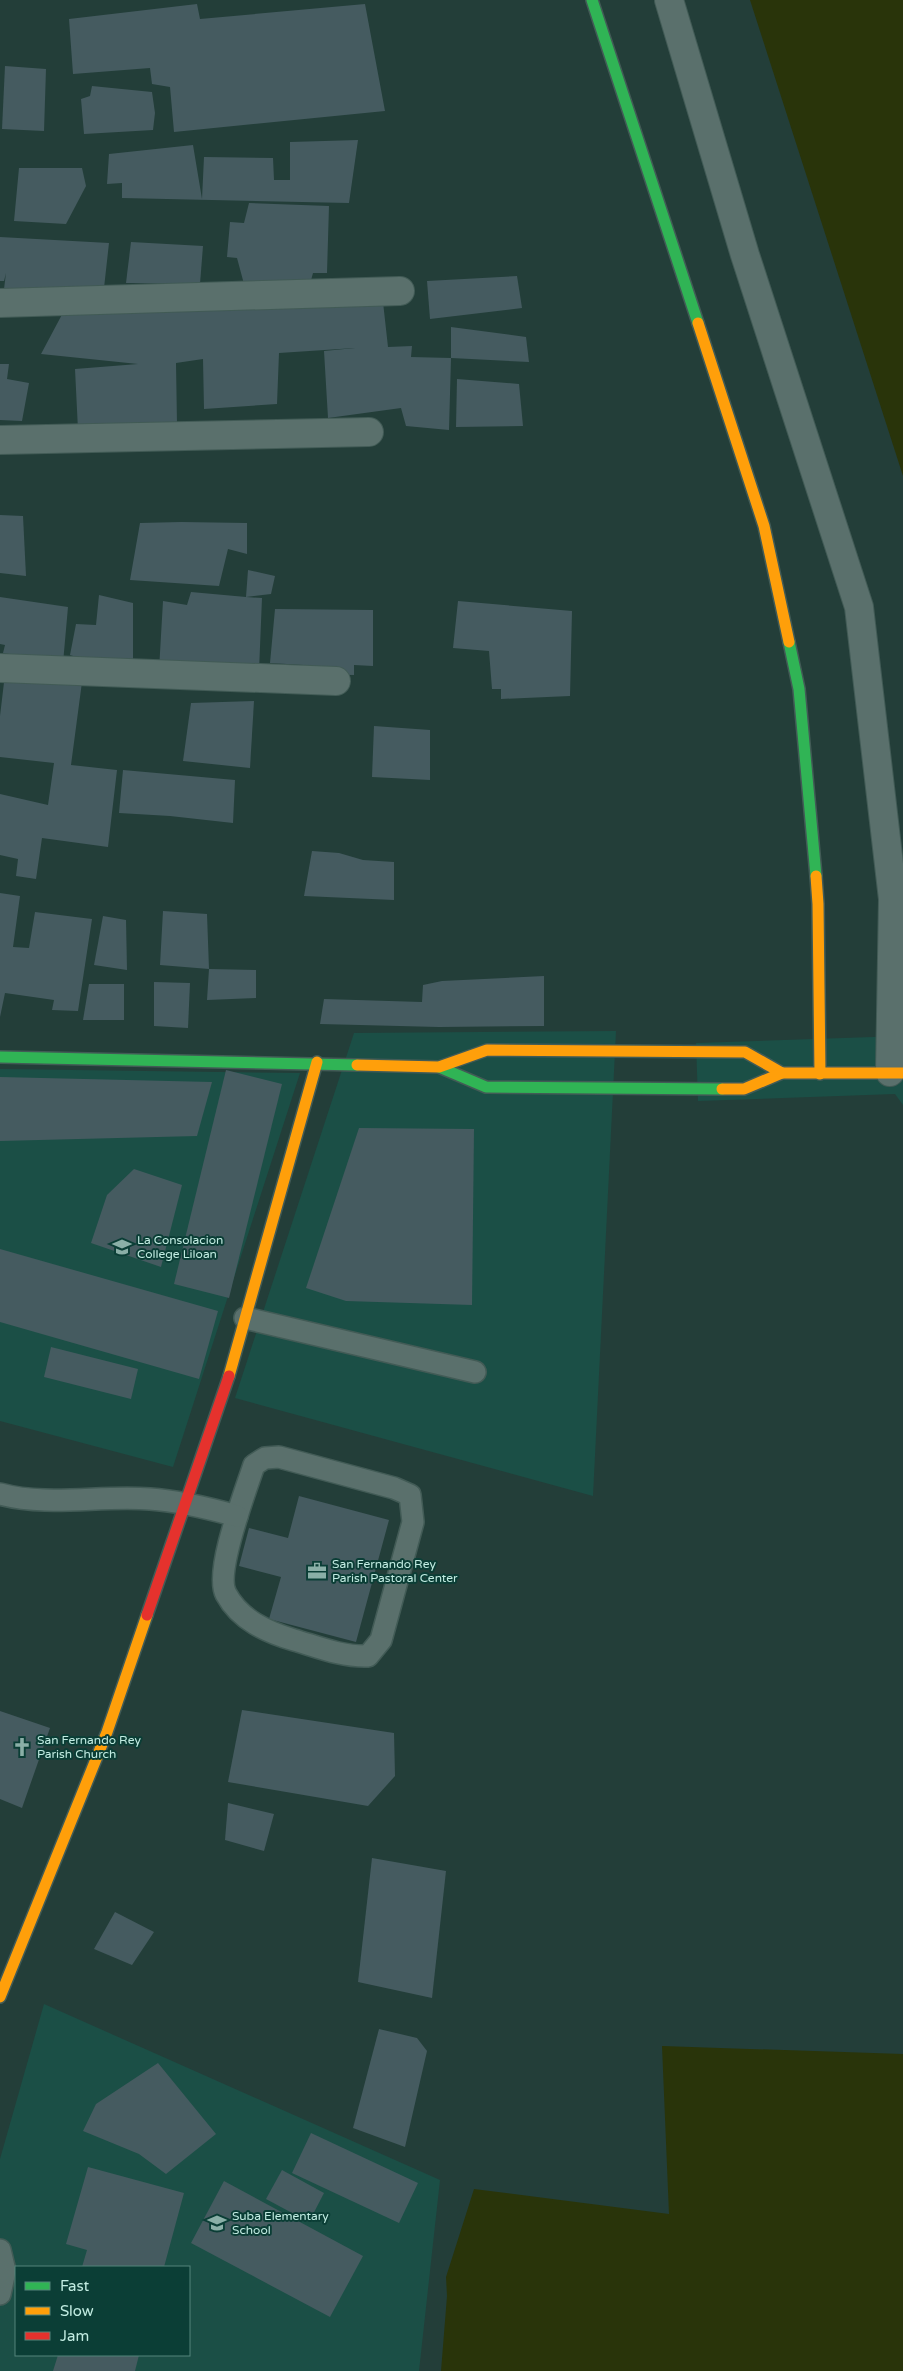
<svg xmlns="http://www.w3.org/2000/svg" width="903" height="2371" font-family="'Varela Round',sans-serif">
<rect width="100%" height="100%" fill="#233e39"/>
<!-- built -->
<g fill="#1b4f46" fill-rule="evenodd">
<polygon points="616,1031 593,1496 235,1398 354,1033"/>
<polygon points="903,1036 903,1105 895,1094 698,1101 696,1043"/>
<polygon points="0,1069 300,1073 173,1467 0,1421"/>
<path d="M 44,2004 L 440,2180 L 419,2371 L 0,2371 L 0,2159 ZM 16,2267 L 189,2267 L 189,2355 L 16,2355 Z"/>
</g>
<!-- water -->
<g fill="#29340a">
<polygon points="750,0 903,0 903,476"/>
<polygon points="662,2046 903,2054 903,2371 441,2371 447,2296 446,2277 474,2189 669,2214"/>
</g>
<!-- building -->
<g fill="#455b60">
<polygon points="197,4 200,19 365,4 385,111 174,132 170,87 152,84 150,68 73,74 69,19"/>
<polygon points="5,66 46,69 44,131 2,129"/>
<polygon points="92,86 152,92 155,113 153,130 84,134 81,99 90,96"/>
<polygon points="358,140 349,203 122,198 122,183 107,184 109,154 193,145 202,199 204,157 273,158 274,180 290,180 290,142"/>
<polygon points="19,168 82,168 86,186 66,224 14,221"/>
<polygon points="249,203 329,206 327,273 313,273 310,284 244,284 237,258 227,257 230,222 244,223"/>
<polygon points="0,237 109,243 103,297 4,289 6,273 4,281 0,281"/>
<polygon points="131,242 203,246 200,284 126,283"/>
<polygon points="517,276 522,308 430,319 427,281"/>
<polygon points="383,302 388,347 412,346 411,357 451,358 449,430 406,426 401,408 328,418 324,351 355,348 279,353 277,404 204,409 203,359 176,363 177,424 78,430 75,369 138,364 41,354 66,307 288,305 289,309"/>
<polygon points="451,327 526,337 529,362 451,358"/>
<polygon points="0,364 9,364 7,379 29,383 22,421 0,420"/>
<polygon points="457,379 519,384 523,426 456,427"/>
<polygon points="0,515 23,516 26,576 0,573"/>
<polygon points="181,522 247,523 247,554 228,549 219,586 130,580 140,523"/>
<polygon points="248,570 275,576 271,594 246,597 262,598 259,671 159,670 163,601 187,605 191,592 246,597"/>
<polygon points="99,595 133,603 133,665 92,662 70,655 76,624 96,625"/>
<polygon points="0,597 68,607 63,663 3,653 5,645 0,644"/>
<polygon points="458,601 572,611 570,696 501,699 501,689 492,689 489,651 453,648"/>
<polygon points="275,609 373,610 373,666 354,665 354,675 304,674 303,665 270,663"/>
<polygon points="5,674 82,682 71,765 117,770 108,847 42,838 36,879 16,876 18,859 0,855 0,794 48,805 54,763 0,757 0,716"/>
<polygon points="254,701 250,768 183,761 191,703"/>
<polygon points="374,726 430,730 430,780 372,777"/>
<polygon points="123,770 235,780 233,823 170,816 119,813"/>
<polygon points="312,851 339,853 363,860 394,862 394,900 304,896"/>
<polygon points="0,893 20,896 13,947 29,948 35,912 92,919 78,1011 52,1010 54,1000 5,993 0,1017"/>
<polygon points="163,911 207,914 209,969 256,970 256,998 207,1000 209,969 160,965"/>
<polygon points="103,916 126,920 127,970 94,965"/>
<polygon points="544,976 544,1026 439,1027 320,1024 324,999 422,1002 423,985 442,981"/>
<polygon points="154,982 190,983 188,1028 154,1026"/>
<polygon points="89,984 124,984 124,1020 83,1020"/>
<polygon points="226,1070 282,1084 229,1298 174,1284"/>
<polygon points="0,1077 212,1082 197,1136 0,1141"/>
<polygon points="359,1128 474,1129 472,1305 346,1301 306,1288"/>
<polygon points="134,1169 182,1185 161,1267 91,1243 107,1195"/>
<polygon points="0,1249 218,1311 199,1379 0,1322"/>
<polygon points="51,1347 138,1369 131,1399 44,1377"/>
<polygon points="299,1496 389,1520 356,1642 269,1619 281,1577 239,1566 249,1528 288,1538"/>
<polygon points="242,1710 394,1733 395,1776 368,1806 228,1782"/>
<polygon points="0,1711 50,1728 22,1808 0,1799"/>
<polygon points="228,1803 274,1814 264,1851 225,1840"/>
<polygon points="372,1858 446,1871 432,1998 358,1982"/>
<polygon points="115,1912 154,1932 132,1965 94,1949"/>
<polygon points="379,2029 417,2038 427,2051 405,2147 353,2128"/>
<polygon points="158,2063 216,2134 166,2174 139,2154 83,2131 96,2104"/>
<polygon points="311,2133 418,2183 399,2223 292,2173"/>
<polygon points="88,2167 184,2193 164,2267 82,2267 87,2250 66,2244"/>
<polygon points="282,2170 324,2193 309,2222 266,2199"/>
<polygon points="224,2181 363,2256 330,2317 191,2243"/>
<polygon points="58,2355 139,2355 135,2371 53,2371"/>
</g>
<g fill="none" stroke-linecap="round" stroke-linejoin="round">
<!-- lane casing -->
<g stroke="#425b56" stroke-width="24">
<g id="lane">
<polyline points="245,1318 475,1372"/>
<path d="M 279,1457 L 394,1488 L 410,1495 L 413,1522 L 381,1640 L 368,1656 C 342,1657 318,1647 294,1640 C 267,1632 240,1620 226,1594 C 214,1572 246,1490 254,1465 L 265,1458 Z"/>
<path d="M 0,1494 C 48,1507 100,1495 150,1499 C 180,1501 208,1508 237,1516"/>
<polyline points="0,2250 5,2271 0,2294"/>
</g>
</g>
<!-- street casing -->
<g stroke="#425b56" stroke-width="30">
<g id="street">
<polyline points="669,0 745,255 859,607 893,899 890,1072"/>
<polyline points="0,303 400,291"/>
<polyline points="0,440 369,432"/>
<polyline points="0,668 336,681"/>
</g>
</g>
<!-- fast casing -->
<g stroke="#425b56" stroke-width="14">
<g id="fast">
<polyline points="592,0 698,323"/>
<polyline points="789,642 799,689 816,876"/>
<polyline points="0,1057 357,1065"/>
<polyline points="439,1067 486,1087 722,1089"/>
</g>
</g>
<!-- slow casing -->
<g stroke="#425b56" stroke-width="14">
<g id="slow">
<polyline points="698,323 764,526 789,642"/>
<polyline points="816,876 818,904 820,1074"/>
<polyline points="357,1065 439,1067 487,1050 745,1052 782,1073"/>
<polyline points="722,1089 744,1089 782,1073 903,1073"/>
<polyline points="229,1376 317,1062"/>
<polyline points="0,1997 107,1732 147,1615"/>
</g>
</g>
<!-- jam casing -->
<g stroke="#425b56" stroke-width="14">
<polyline id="jam" points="147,1615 229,1376"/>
</g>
<!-- lane -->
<use href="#lane" stroke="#5a706c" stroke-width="21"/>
<!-- street -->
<use href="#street" stroke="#5a706c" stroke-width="28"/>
<!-- fast -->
<use href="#fast" stroke="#30b455" stroke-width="11"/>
<!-- slow -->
<use href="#slow" stroke="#ff9f0a" stroke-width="11"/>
<!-- jam -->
<use href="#jam" stroke="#e5322d" stroke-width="11"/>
</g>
<!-- icons -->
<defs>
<g id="university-bare" transform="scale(1.5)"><path d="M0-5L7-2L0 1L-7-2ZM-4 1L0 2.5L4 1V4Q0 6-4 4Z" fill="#8aafa7" stroke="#0b3e36" stroke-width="2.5" paint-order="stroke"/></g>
<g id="office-bare" transform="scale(1.5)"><path d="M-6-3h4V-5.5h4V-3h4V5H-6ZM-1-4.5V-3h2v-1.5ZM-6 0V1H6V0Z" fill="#8aafa7" stroke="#0b3e36" stroke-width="2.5" paint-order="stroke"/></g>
<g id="church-bare" transform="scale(1.5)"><path d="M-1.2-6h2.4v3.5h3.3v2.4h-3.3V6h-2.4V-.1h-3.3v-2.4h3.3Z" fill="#8aafa7" stroke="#0b3e36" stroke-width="2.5" paint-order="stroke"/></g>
<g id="school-bare" transform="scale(1.5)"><path d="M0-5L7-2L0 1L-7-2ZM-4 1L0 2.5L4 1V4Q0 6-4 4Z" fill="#8aafa7" stroke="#0b3e36" stroke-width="2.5" paint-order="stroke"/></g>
</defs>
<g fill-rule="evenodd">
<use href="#university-bare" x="122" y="1247"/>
<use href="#office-bare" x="317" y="1571"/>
<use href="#church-bare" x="22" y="1747"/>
<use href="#school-bare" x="217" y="2223"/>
</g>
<g text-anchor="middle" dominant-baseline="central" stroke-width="4" stroke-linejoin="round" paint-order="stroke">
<!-- poi labels -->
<g font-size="12" fill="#c2ece2" stroke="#0b3e36" text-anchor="start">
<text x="137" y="1240">La Consolacion<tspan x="137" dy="14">College Liloan</tspan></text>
<text x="332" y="1564">San Fernando Rey<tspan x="332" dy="14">Parish Pastoral Center</tspan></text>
<text x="37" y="1740">San Fernando Rey<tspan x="37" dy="14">Parish Church</tspan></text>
<text x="232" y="2216">Suba Elementary<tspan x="232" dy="14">School</tspan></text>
</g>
</g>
<!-- legend -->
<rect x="15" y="2266" width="175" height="90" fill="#0b3e36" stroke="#54847b"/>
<rect x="25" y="2282" width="25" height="8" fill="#30b455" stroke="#54847b"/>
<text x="60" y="2291" font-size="15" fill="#c2ece2">Fast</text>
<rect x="25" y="2307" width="25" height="8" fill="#ff9f0a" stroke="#54847b"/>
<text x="60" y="2316" font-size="15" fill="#c2ece2">Slow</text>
<rect x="25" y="2332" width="25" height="8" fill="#e5322d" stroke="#54847b"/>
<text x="60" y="2341" font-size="15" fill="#c2ece2">Jam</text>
</svg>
